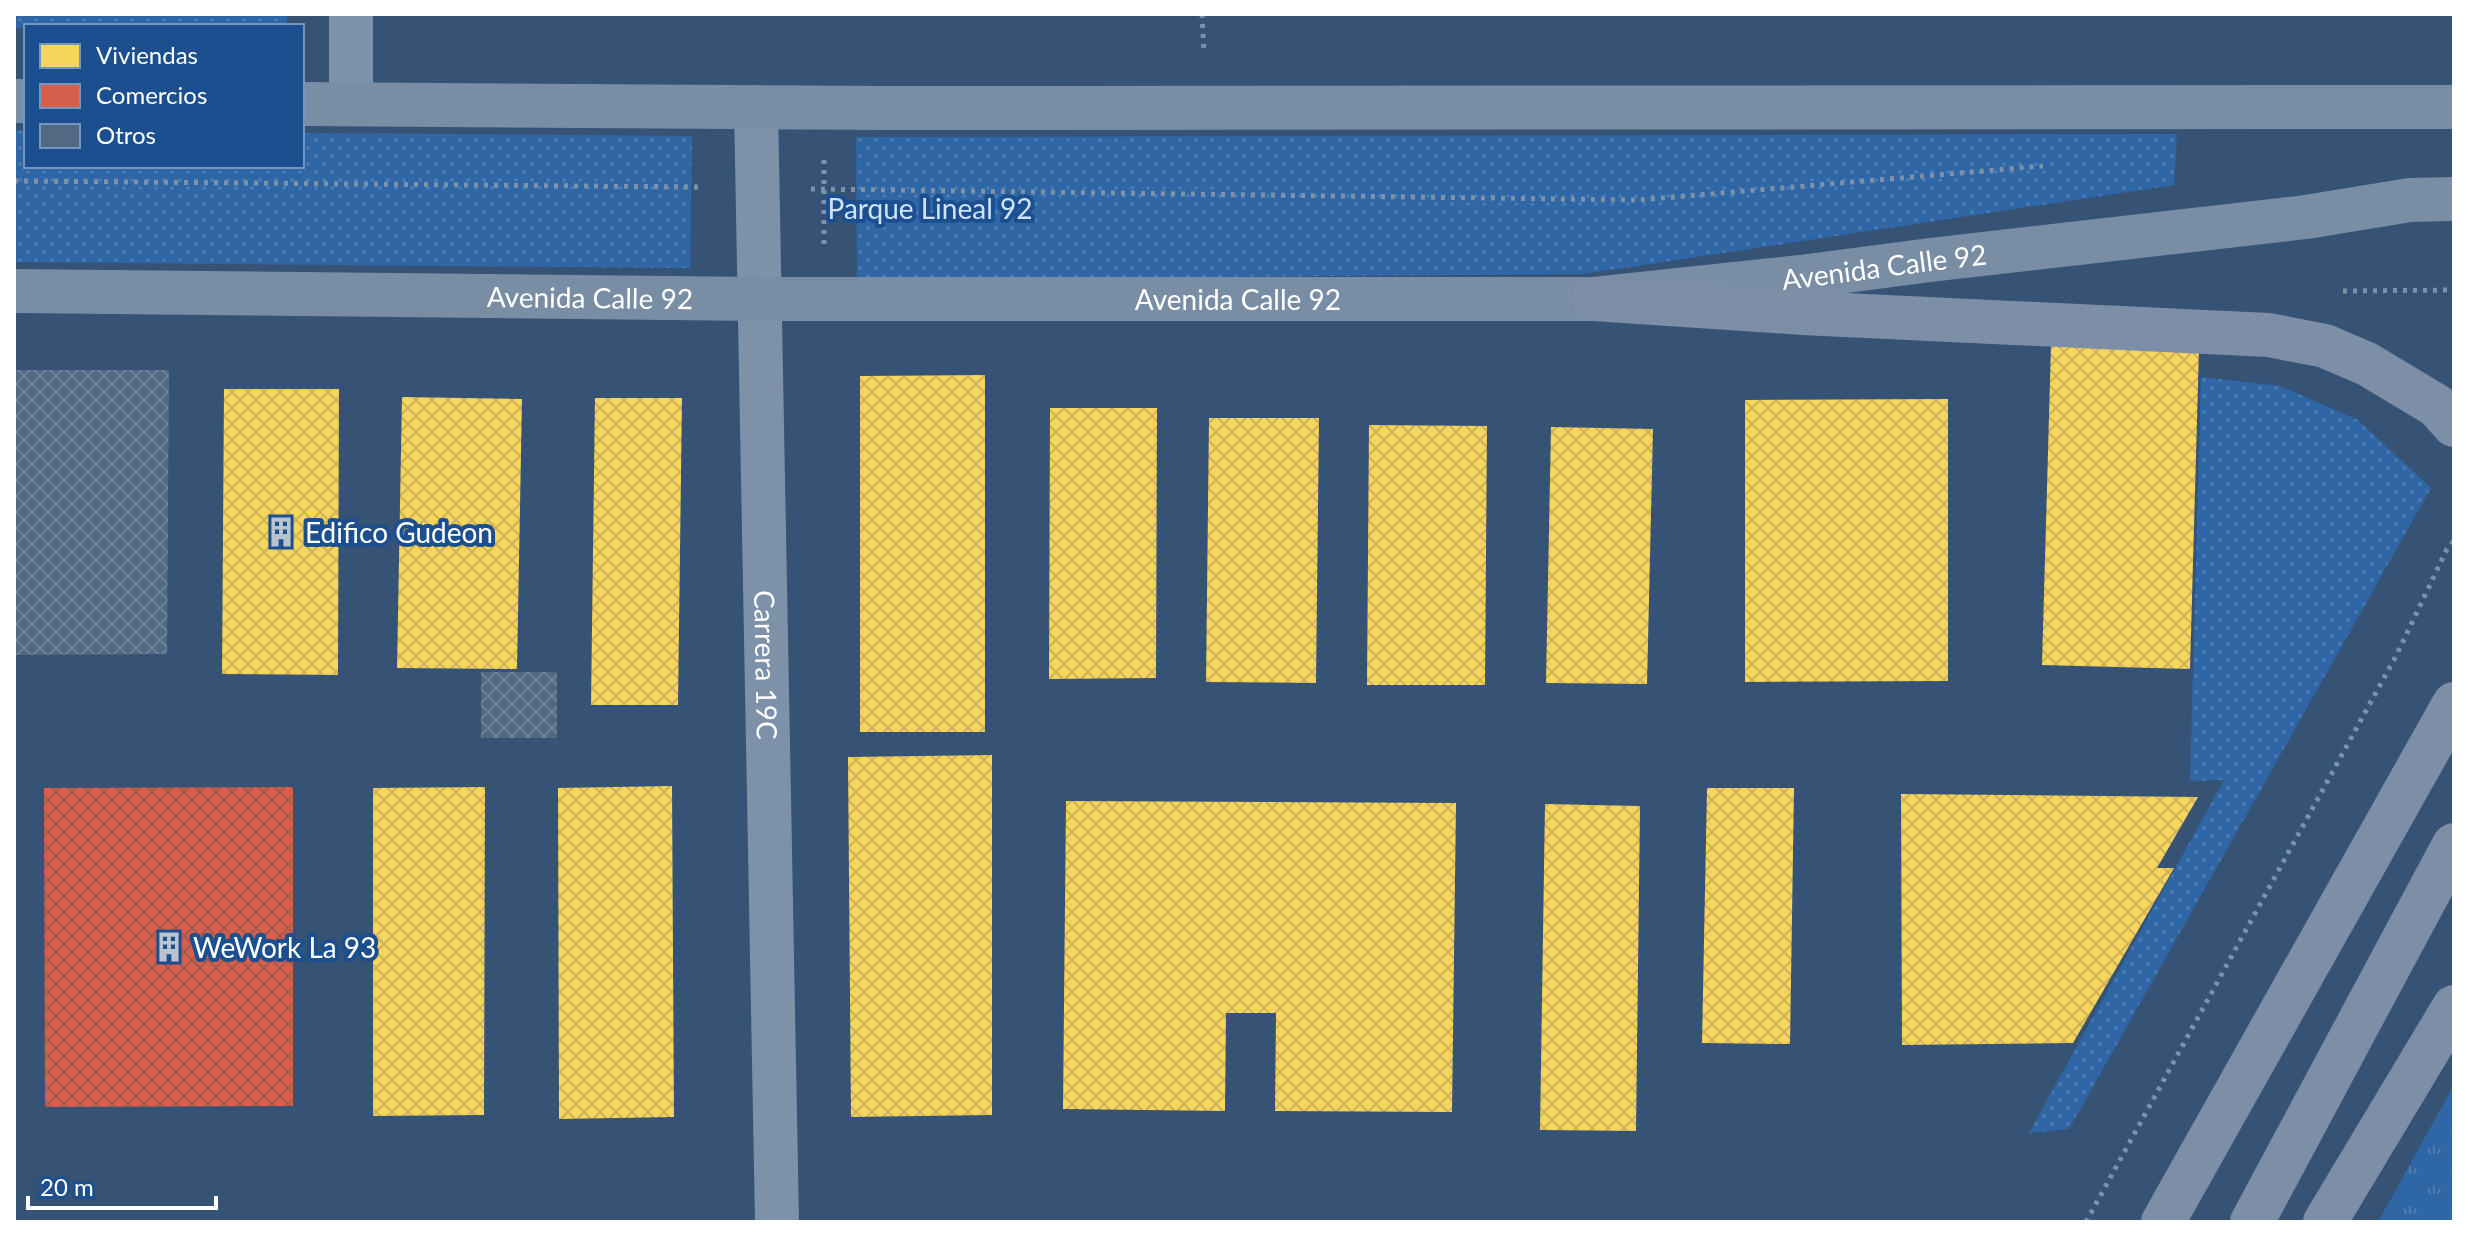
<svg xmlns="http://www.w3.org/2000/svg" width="2468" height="1236" font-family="Lato,sans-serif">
<defs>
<pattern id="grass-tufts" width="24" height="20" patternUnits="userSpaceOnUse" patternTransform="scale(2)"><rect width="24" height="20" fill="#2f66a5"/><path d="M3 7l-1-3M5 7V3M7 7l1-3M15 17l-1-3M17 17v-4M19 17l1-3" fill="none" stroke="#4e7db2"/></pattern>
<pattern id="park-dots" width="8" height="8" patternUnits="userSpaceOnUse" patternTransform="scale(2)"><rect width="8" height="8" fill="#2f66a5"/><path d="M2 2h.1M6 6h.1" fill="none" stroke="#4e7db2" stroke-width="1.8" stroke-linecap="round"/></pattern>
<pattern id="homes-cross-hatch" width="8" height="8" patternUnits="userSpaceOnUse" patternTransform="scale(2)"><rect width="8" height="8" fill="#f6d55c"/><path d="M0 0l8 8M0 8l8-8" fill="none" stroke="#ccb358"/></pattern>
<pattern id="shops-cross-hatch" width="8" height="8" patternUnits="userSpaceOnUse" patternTransform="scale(2)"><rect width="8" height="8" fill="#d6604d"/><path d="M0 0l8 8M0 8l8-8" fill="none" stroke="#a6594d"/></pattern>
<pattern id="building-cross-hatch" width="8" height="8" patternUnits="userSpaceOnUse" patternTransform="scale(2)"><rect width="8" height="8" fill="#526984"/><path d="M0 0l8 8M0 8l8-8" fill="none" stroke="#6c8096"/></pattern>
</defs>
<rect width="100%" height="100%" fill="#365274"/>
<!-- grass -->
<polygon fill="url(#grass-tufts)" points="2454,1085 2454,1222 2378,1222"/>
<!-- park -->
<g fill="url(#park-dots)">
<polygon points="14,14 287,14 287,23 26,26 26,28 14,28"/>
<polygon points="14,130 26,131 26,166 302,166 302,133 692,136 690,268 14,262"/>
<polygon points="2177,134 2174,185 1584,274 857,280 856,137"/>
<polygon points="2201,377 2280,386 2358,420 2431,488 2069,1129 2029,1133 2224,780 2190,781"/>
</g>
<!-- homes -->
<g fill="url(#homes-cross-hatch)">
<polygon points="2051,345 2199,349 2190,669 2042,665"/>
<polygon points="985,375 985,732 860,732 860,376"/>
<polygon points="224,389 339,389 338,675 222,674"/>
<polygon points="402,397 522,399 517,669 397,668"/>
<polygon points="595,398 682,398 678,705 591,705"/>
<polygon points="1948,399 1948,681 1745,682 1745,400"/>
<polygon points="1050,408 1157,408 1156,678 1049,679"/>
<polygon points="1209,418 1319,418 1316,683 1206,682"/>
<polygon points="1369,425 1487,426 1485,685 1367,685"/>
<polygon points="1551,427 1653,429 1647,684 1546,683"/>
<polygon points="992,755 992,1115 851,1117 848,757"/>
<polygon points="672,786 674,1117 559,1119 558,788"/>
<polygon points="485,787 484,1115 373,1116 373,788"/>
<polygon points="1707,788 1794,788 1790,1044 1702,1043"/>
<polygon points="1901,794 2198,797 2157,868 2174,868 2073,1043 1902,1045"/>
<polygon points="1066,801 1456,803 1452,1112 1275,1111 1276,1013 1226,1013 1225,1111 1063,1109"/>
<polygon points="1545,804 1640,806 1636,1131 1540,1130"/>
</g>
<!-- shops -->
<polygon fill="url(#shops-cross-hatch)" points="293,787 293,1106 45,1107 44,788"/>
<!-- building -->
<g fill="url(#building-cross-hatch)">
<polygon points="14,370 169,370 167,654 14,655"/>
<rect x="481" y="672" width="76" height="66"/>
</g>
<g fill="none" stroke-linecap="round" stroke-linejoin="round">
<!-- path -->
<g stroke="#7d92a8" stroke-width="5" stroke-dasharray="4 6" stroke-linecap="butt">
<polyline points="1202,14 1204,53"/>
<polyline points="824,160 824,246"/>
<polyline points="14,181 701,187"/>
<polyline points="811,189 1638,200 2043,166"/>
<polyline points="2343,291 2454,290"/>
<polyline points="2086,1222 2396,656 2447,549 2454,541"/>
</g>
<!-- street -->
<g stroke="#7d92a8" stroke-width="44">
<polyline points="351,104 351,14"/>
<path id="s1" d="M 756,107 L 777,1222"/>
</g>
<!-- secondary -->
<g stroke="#798da4" stroke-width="44">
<polyline points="14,101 26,101"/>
<polyline points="302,104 889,108 2454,107"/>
<path id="s2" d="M 14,291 L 759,299 L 1594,299 L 1801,277 L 1930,260 L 2306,217 L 2410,200 L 2454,199"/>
</g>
<!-- primary -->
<g stroke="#7d8ea7" stroke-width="44">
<polyline points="1594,299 1803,313 2269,335 2325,346 2367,364 2437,406 2454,425"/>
<polyline points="2163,1222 2454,704"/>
<polyline points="2252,1222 2454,845"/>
<polyline points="2325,1222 2454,1007"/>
</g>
</g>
<!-- icons -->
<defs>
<g id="building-bare" transform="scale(2.4)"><path d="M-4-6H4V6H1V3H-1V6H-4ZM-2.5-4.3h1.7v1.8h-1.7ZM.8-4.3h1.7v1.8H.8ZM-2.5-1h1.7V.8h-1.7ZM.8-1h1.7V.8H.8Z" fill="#b9c2ce" stroke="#1b4f8f" stroke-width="2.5" paint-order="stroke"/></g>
</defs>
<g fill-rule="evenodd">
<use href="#building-bare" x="281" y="532"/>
<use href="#building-bare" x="169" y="947"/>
</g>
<g text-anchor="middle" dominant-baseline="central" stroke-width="8" stroke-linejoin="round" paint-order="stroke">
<!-- park labels -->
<g font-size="28" fill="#cfe3fa" stroke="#1b4f8f">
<text x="930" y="208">Parque Lineal 92</text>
</g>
<!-- street labels -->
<g font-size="28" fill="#fff" stroke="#1b4f8f">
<text stroke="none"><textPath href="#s2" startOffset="1872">Avenida Calle 92</textPath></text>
<text stroke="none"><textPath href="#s2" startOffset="576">Avenida Calle 92</textPath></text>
<text stroke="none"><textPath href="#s2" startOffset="1224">Avenida Calle 92</textPath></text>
<text stroke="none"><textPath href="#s1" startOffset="558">Carrera 19C</textPath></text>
</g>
<!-- poi labels -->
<g font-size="28" fill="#fff" stroke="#1b4f8f" text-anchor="start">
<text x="305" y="532">Edifico Gudeon</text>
<text x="193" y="947">WeWork La 93</text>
</g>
</g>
<!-- border -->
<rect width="2468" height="1236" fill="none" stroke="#ffffff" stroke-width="32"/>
<!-- legend -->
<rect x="24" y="24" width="280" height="144" fill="#1b4f8f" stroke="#7695bc" stroke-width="2"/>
<rect x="40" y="44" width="40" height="24" fill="#f6d55c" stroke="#7695bc" stroke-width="2"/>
<text x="96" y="64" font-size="24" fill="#ffffff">Viviendas</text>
<rect x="40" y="84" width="40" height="24" fill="#d6604d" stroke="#7695bc" stroke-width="2"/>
<text x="96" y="104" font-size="24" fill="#ffffff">Comercios</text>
<rect x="40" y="124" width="40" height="24" fill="#526984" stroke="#7695bc" stroke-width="2"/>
<text x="96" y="144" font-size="24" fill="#ffffff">Otros</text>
<!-- scale -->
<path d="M28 1196v12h188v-12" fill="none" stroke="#ffffff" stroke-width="4"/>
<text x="40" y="1196" font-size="24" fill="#ffffff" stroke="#1b4f8f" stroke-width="6" paint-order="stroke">20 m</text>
</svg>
